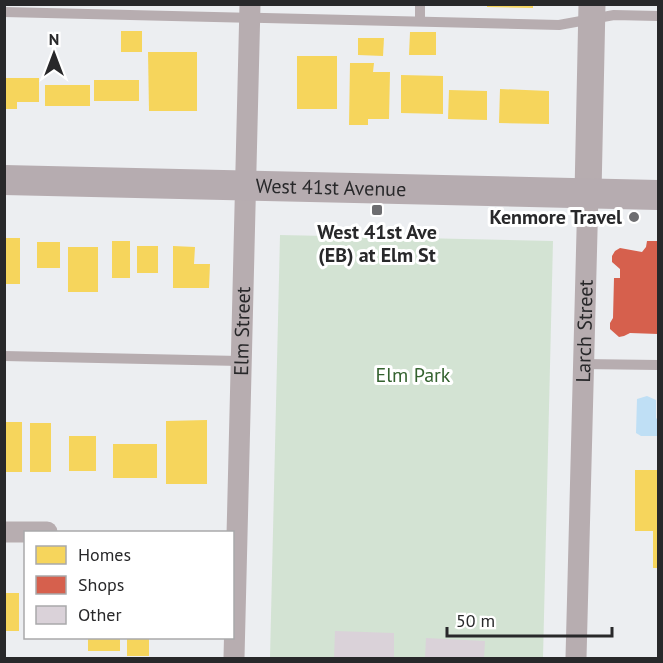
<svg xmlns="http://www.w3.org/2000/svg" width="663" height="663" font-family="'PT Sans',sans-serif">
<rect width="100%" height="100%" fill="#eceef1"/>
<!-- green -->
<polygon fill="#d3e3d3" points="280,235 553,241 543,658 270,658"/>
<!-- water -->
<polygon fill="#bfdff5" points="647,396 656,400 656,418 658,420 658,435 657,436 641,436 636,433 637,399"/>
<!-- homes -->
<g fill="#f6d55c">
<polygon points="487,4 533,4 533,8 487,7"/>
<rect x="121" y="31" width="21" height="21"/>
<polygon points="410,32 436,32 436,55 409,55"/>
<polygon points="358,38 384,38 383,56 358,55"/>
<polygon points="148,52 197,52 197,111 149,111"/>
<rect x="297" y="56" width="40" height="53"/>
<polygon points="350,63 374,63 373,72 390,72 389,119 368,119 368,125 349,125"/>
<polygon points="401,75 443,76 443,114 401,113"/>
<polygon points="4,78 39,78 39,102 17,102 17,109 4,109"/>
<rect x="94" y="80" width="45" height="21"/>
<rect x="45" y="85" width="45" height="21"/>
<polygon points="500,89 549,91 549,124 499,123"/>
<polygon points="449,90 487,91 487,120 448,119"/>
<rect x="4" y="238" width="16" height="46"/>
<rect x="112" y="241" width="18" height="37"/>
<rect x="37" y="242" width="23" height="26"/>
<rect x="137" y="246" width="21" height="27"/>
<polygon points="173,246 195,247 194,264 210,264 209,288 173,288"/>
<rect x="68" y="247" width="30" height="45"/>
<polygon points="207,420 207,484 166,484 166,421"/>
<rect x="4" y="422" width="18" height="50"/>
<rect x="30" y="423" width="21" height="49"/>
<rect x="69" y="436" width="27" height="35"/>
<rect x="113" y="444" width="44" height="34"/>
<polygon points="635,470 658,470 658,568 653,568 653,531 635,531"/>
<rect x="4" y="593" width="15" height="38"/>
<rect x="88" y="638" width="32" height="13"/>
<rect x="127" y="638" width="22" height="18"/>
</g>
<!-- shops -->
<polygon fill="#d6604d" points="647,241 658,241 658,334 630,333 624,336 619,337 610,329 610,323 613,318 614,278 620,278 620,269 612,262 612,256 615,251 620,248 642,252 646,247"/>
<!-- building -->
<g fill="#dad2d9">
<polygon points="335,631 394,633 394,658 334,658"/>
<polygon points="426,638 485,641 484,658 425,658"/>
</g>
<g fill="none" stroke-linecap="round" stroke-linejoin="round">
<!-- service -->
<g stroke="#b7adb0" stroke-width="10">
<polyline points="4,12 559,25 614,15 658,16"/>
<polyline points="420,21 420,4"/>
<polyline points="4,356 240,361"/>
<polyline points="582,364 658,365"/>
</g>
<!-- minor -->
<g stroke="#b7adb0" stroke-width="21">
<polyline points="4,532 47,532"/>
<path id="s1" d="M 234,658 L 250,4"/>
<path id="s2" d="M 576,658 L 588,193"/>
</g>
<!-- tertiary -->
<polyline stroke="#b7adb0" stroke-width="27" points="588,193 592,4"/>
<!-- secondary -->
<path stroke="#b6acb0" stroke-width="30" id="s3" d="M 4,180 L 658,195"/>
</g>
<!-- markers -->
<g fill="#6d6d70" stroke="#fff" stroke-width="2">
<rect x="371" y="204" width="12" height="12" rx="3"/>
<circle cx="634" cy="217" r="6"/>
</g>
<g text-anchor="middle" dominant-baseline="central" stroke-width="6" stroke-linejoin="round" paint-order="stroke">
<!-- street labels -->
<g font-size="20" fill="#28282a" stroke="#fff">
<text stroke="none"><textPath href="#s3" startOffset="327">West 41st Avenue</textPath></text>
<text stroke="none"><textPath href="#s1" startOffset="327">Elm Street</textPath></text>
<text stroke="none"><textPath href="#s2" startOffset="327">Larch Street</textPath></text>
</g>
<!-- poi labels -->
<g font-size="20" font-weight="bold" fill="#28282a" stroke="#fff" text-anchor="end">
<text x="622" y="217">Kenmore Travel</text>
<text x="377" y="232" text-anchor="middle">West 41st Ave<tspan x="377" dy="23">(EB) at Elm St</tspan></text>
</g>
<!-- park labels -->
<g font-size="20" fill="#34622f" stroke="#fff">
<text x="413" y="375">Elm Park</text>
</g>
</g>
<!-- border -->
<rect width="663" height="663" fill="none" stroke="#28282a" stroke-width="12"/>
<!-- legend -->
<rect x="24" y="531" width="210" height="108" fill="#ffffff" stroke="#a9a9aa" stroke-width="1.5"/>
<rect x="36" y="546" width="30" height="18" fill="#f6d55c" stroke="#a9a9aa" stroke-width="1.5"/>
<text x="78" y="561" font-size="18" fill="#28282a">Homes</text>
<rect x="36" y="576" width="30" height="18" fill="#d6604d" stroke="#a9a9aa" stroke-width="1.5"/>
<text x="78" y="591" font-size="18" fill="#28282a">Shops</text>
<rect x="36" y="606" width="30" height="18" fill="#dad2d9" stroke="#a9a9aa" stroke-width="1.5"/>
<text x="78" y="621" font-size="18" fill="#28282a">Other</text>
<!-- north arrow -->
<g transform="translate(54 54)" stroke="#ffffff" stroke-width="4.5" paint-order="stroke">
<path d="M0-4.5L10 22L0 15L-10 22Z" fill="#28282a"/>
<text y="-9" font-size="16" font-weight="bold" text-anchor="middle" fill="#28282a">N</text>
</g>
<!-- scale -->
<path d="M447 627v9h165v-9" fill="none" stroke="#28282a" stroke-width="3"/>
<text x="456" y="627" font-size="18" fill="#28282a" stroke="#ffffff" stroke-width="4.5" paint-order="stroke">50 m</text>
</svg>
